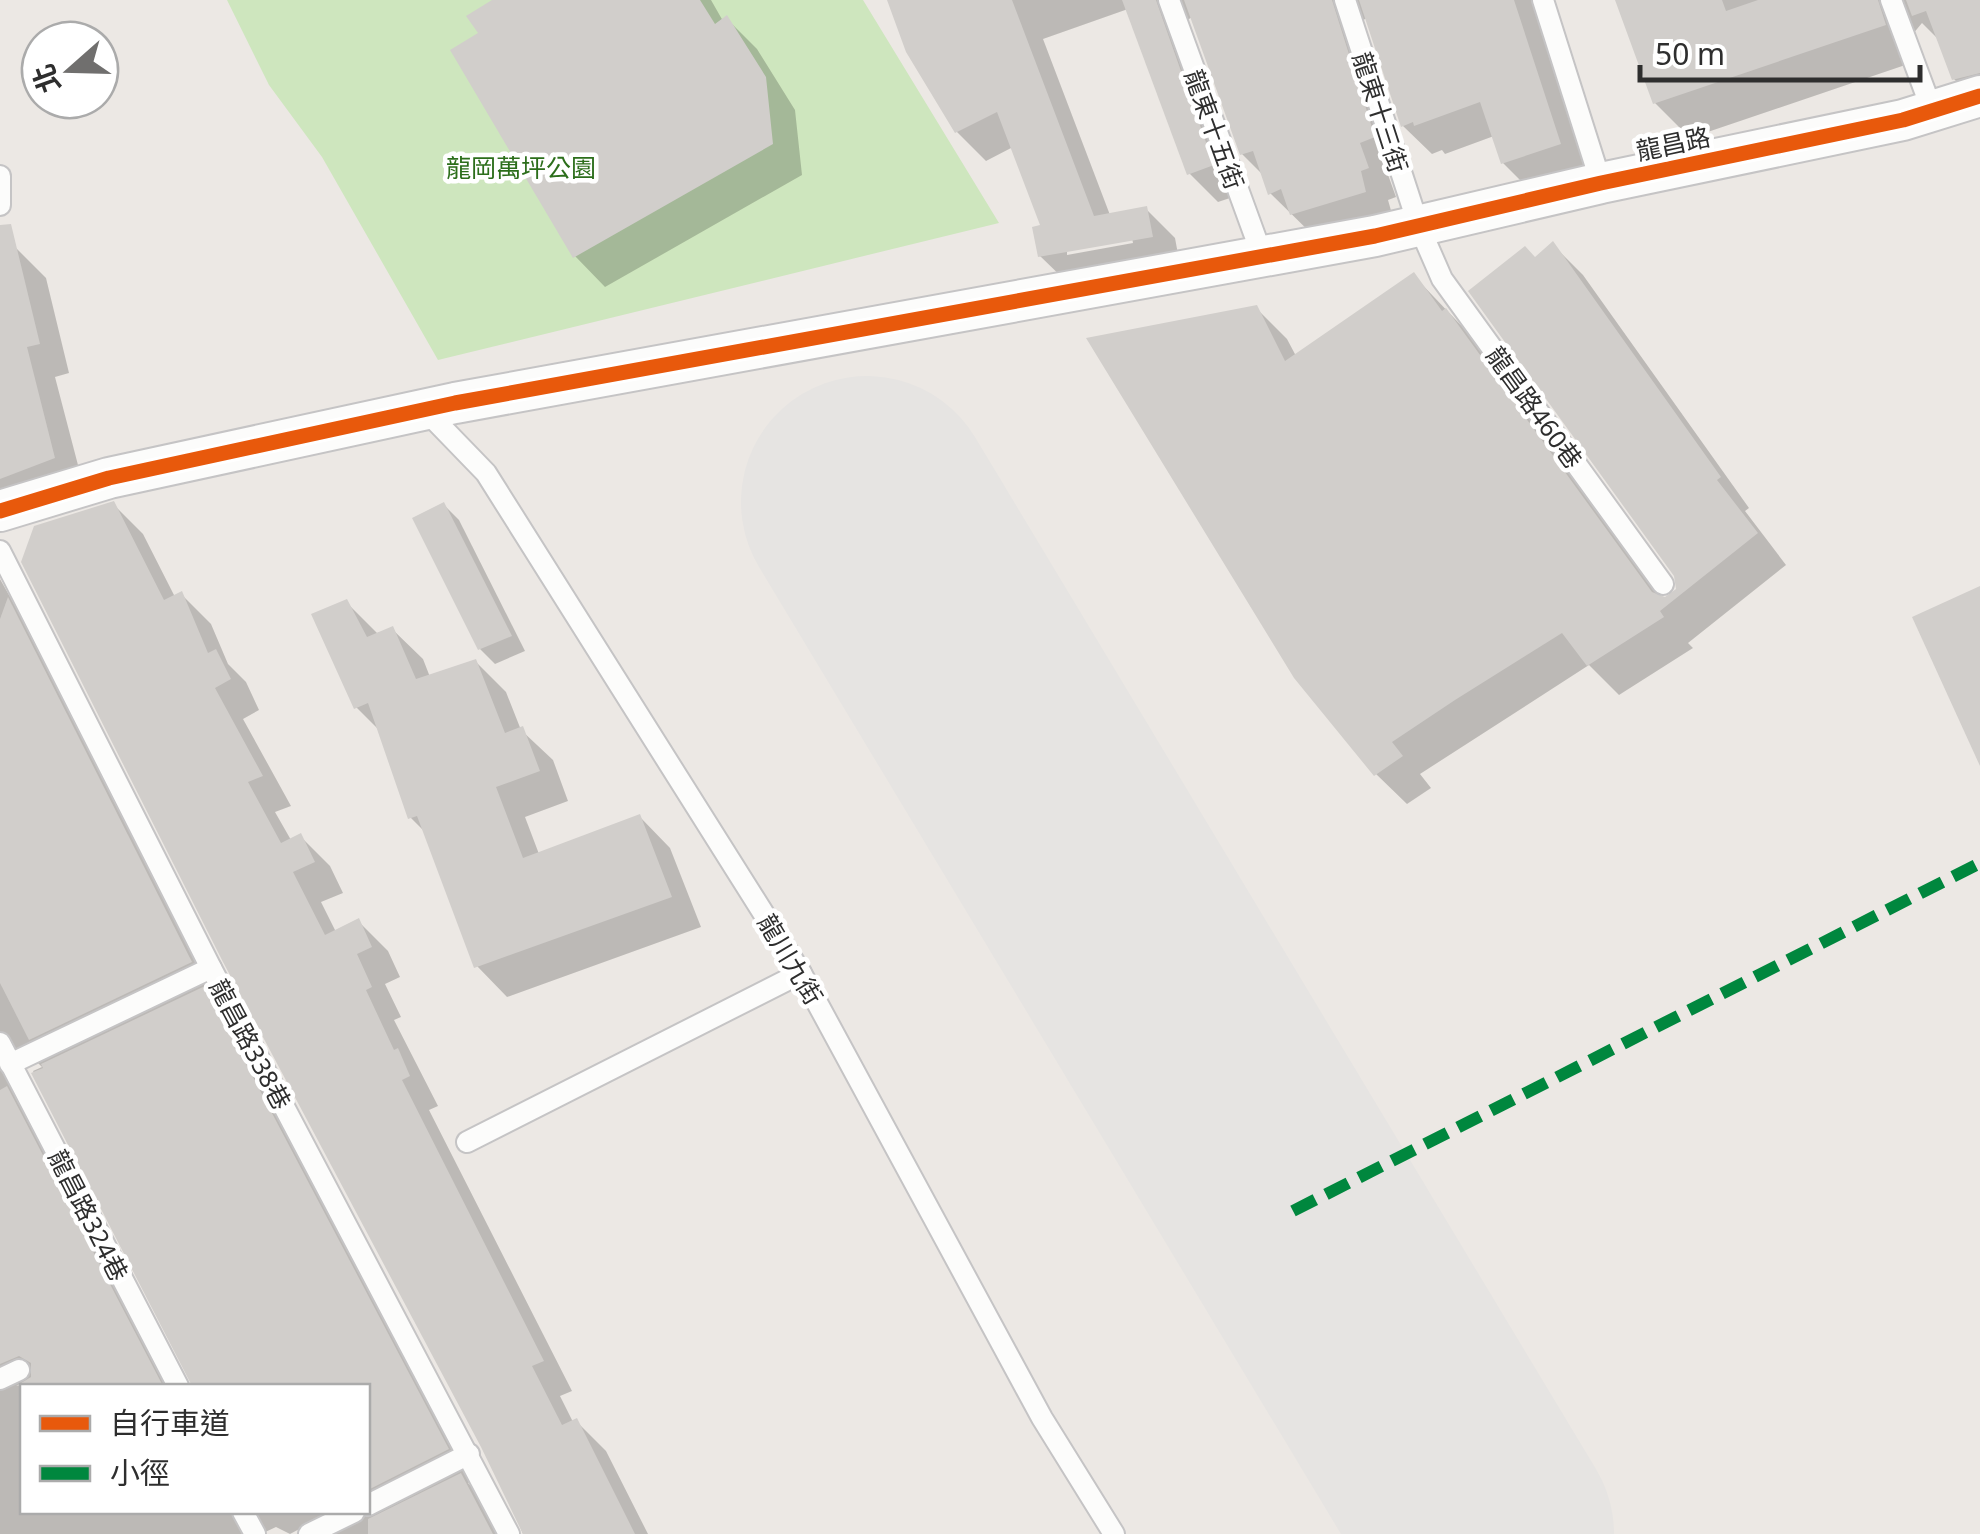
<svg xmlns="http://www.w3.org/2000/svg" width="1980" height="1534" font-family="'Noto Sans','Noto Sans TC',sans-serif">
<rect width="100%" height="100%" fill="#ece8e4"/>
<!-- green -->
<polygon fill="#cee6be" points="227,0 863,0 999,223 438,360 322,157 269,85"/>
<!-- shadow -->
<g fill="#0003" fill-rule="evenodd">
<polygon points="497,0 711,0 723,21 727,19 757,49 795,110 802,175 605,287 575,256 481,33"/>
<path d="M 889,0 L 1532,0 L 1589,173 L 1532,192 L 1503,163 L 1494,136 L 1445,154 L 1442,150 L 1432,154 L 1403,126 L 1368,17 L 1362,21 L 1360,35 L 1403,166 L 1387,172 L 1396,197 L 1388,200 L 1394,221 L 1321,243 L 1270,193 L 1264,176 L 1242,154 L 1192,17 L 1186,21 L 1242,194 L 1218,202 L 1189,173 L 1128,9 L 1043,39 L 1110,215 L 1146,209 L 1175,238 L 1180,265 L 1070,285 L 1040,256 L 1044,227 L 1013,147 L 986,161 L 957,132 ZM 1132,238 L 1133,243 L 1067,255 L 1067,250 Z"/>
<polygon points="1619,0 1980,0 1980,105 1954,79 1940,41 1922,23 1912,35 1920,60 1690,138 1655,103"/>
<polygon points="1553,245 1583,275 1749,508 1745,511 1786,565 1688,643 1693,648 1619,695 1589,665 1420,774 1431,788 1407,804 1376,774 1256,308 1287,339 1296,356 1413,275 1476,341 1663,599 1678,590 1677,575 1536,260"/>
<polygon points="16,248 46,278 69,373 55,377 84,488 0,518 0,252"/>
<polygon points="113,504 143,534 175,597 181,594 211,624 228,664 246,682 259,710 243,719 291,806 275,812 291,840 300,836 330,866 343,893 321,902 336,932 358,921 388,951 400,977 385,984 401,1017 394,1020 438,1106 429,1110 572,1391 560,1396 573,1422 576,1421 606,1451 648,1534 523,1534"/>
<polygon points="444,505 459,520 525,651 495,664 480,649"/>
<path d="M 0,579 L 18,611 L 37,630 L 220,992 L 211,996 L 234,1019 L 477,1479 L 468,1483 L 491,1506 L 506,1534 L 313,1534 L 305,1526 L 290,1534 L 276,1527 L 261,1534 L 0,1534 ZM 35,1060 L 42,1067 L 33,1071 L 193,1379 L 193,1386 L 368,1386 L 368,1512 L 22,1512 L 22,1386 L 175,1386 L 17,1067 Z"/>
<polygon points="346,602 377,633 392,629 423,659 430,677 476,662 506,692 521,730 553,760 568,801 525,817 539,854 640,817 670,848 701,927 507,997 477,966 426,833 411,818 381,732 356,707"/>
</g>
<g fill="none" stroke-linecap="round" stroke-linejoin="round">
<!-- runway -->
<polyline stroke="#e6e4e2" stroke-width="252" points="867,502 1488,1534"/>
</g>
<!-- building -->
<g fill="#d1cecb">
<polygon points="492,0 700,0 715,24 727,15 766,77 773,144 573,258 450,50 478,33 466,16"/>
<polygon points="887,0 1012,0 1094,216 1147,206 1153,237 1038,257 1032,227 1040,225 997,112 955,133 906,52"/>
<polygon points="1122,0 1156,0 1214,165 1187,175"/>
<polygon points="1184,0 1332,0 1375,137 1360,143 1369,168 1361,171 1366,192 1290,215 1281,189 1268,195 1253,151 1240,155"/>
<polygon points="1359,0 1514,0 1561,144 1501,164 1480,102 1414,126 1413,122 1401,127"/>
<polygon points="1615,0 1722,0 1726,11 1758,0 1878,0 1886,25 1653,104"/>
<polygon points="1906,0 1980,0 1980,73 1952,80 1926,11 1912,16"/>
<polygon points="11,224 40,344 27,347 55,458 0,479 0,225"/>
<polygon points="1553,241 1721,477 1717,480 1758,533 1660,611 1664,617 1587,666 1562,633 1455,700 1392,742 1403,756 1374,776 1294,678 1086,338 1257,305 1285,361 1414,272 1442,311 1446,308 1652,592 1665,597 1676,589 1674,576 1468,291 1525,246 1535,257"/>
<polygon points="114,501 164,600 182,591 208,653 216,649 231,679 215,688 263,776 248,782 281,843 301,833 315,862 293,872 325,935 359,918 372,947 357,954 372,987 366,990 394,1050 398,1048 410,1076 402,1080 544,1361 532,1366 562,1425 577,1418 635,1534 523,1534 481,1447 223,962 21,562 34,526"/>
<polygon points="444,502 512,636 478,650 412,518"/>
<polygon points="1980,586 1980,766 1912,617"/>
<polygon points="8,597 192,962 29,1040 0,983 0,619"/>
<polygon points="347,599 367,637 393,626 416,679 476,659 505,733 523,726 540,771 496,787 523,858 640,814 672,897 474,968 417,816 408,819 368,703 354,709 311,614"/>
<polygon points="205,986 449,1449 368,1490 368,1386 192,1386 31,1073 43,1068 41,1064"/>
<polygon points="7,1086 163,1386 16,1386 31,1377 31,1363 19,1356 0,1364 0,1090"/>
<polygon points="461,1473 493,1534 368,1534 368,1519"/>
</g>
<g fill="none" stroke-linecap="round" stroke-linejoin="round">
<!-- lane casing -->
<g stroke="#c5c4c5" stroke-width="24">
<g id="lane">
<polyline points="1169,0 1263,258"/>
<polyline points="1345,0 1418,224 1442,279 1663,584"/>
<polyline points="1543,0 1601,183"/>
<polyline points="1891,0 1933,113"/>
<polyline points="0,176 0,205"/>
<polyline points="426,411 486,473 801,973 1042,1418 1114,1534"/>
<polyline points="0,551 211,968 509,1534"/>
<polyline points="0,1043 178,1386"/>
<polyline points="10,1064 211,968"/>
<polyline points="467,1142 801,973"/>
<polyline points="0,1379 19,1370"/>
<polyline points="368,1505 469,1454"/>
<polyline points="243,1512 255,1534"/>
<polyline points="309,1534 354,1512"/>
</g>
</g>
<!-- street casing -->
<g stroke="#c5c4c5" stroke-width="44">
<polyline id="street" points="0,511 109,478 455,403 1375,236 1601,183 1903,120 1980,96"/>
</g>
<!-- lane -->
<use href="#lane" stroke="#fcfcfb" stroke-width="20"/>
<!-- street -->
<use href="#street" stroke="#fcfcfb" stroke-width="40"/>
<!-- quiet -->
<polyline stroke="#00873e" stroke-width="12" stroke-dasharray="25 12" stroke-linecap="butt" points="1293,1211 1980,863"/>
<!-- cycleway casing -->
<g stroke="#fff" stroke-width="21">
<polyline id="cycleway" points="0,511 109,478 455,403 1375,236 1601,183 1903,120 1980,96"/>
</g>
<!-- cycleway -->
<use href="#cycleway" stroke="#e8590c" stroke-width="15"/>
</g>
<g text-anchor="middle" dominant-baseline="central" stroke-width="9" stroke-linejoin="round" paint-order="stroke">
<!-- street labels -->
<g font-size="25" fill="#2e2e2e" stroke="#fff">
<text transform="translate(1381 112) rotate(72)">龍東十三街</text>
<text transform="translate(1215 129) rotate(70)">龍東十五街</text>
<text transform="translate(1673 143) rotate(-12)">龍昌路</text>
<text transform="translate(1535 407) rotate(54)">龍昌路460巷</text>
<text transform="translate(791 959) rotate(59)">龍川九街</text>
<text transform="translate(251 1044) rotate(62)">龍昌路338巷</text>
<text transform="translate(89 1215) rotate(63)">龍昌路324巷</text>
</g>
<!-- park labels -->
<g font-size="25" fill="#2c6e1b" stroke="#fff">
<text x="521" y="167">龍岡萬坪公園</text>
</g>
</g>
<!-- legend -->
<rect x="20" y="1384" width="350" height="130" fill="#ffffff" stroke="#ababab" stroke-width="2.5"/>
<rect x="40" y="1416" width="50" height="15" fill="#e8590c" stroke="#ababab" stroke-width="2.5"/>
<text x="110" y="1434" font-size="30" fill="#2e2e2e">自行車道</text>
<rect x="40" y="1466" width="50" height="15" fill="#00873e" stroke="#ababab" stroke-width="2.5"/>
<text x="110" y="1484" font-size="30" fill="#2e2e2e">小徑</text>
<!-- north arrow -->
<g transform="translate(70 70) rotate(250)"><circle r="48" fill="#ffffff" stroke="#ababab" stroke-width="2.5"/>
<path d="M0-8L18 38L0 25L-18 38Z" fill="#706f6e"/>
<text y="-15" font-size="28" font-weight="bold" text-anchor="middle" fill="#2e2e2e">北</text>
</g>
<!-- scale -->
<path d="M1640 65v15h280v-15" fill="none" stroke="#2e2e2e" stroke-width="5"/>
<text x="1655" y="65" font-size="30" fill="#2e2e2e" stroke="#ffffff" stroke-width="8" paint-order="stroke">50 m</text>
</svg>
